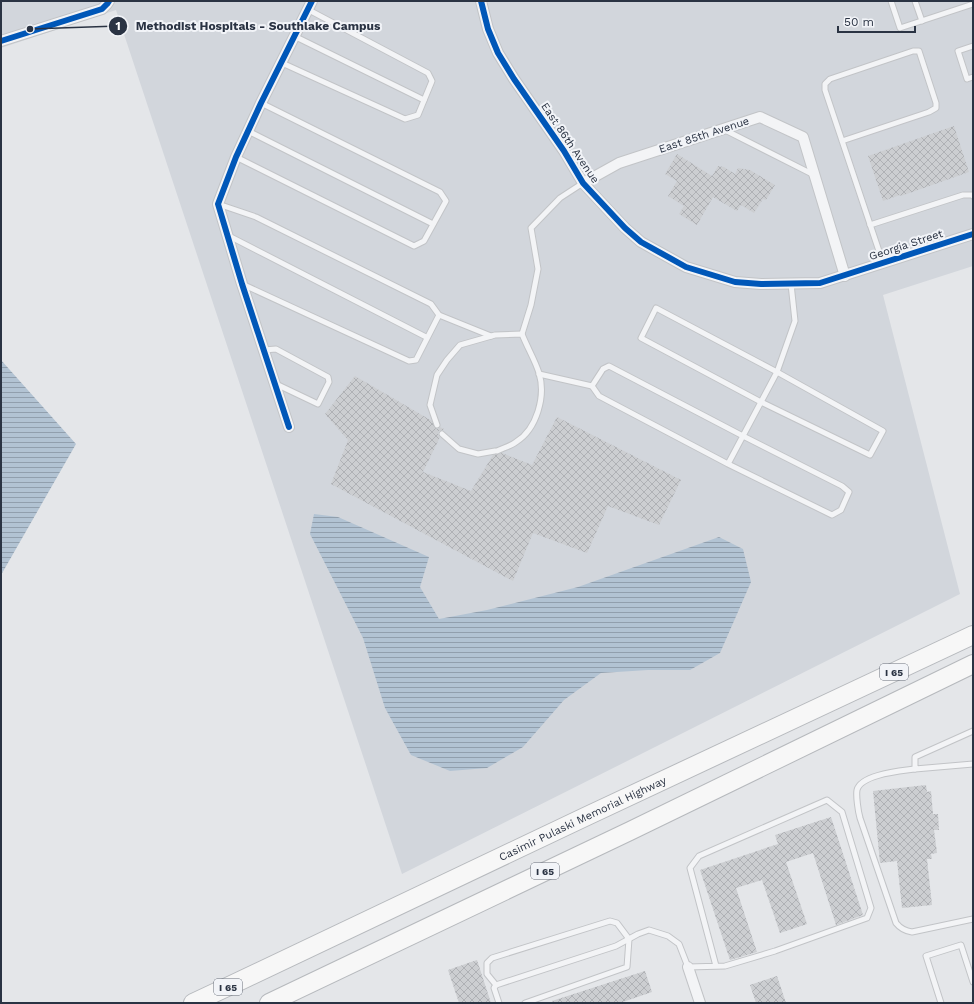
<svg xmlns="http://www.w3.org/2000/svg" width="974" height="1004" font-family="'Work Sans',sans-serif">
<defs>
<pattern id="water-rules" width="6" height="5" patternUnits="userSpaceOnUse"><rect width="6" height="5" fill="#b2c3d3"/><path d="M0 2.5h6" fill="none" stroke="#919fad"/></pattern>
<pattern id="building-cross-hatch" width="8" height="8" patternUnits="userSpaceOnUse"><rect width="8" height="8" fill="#ccced1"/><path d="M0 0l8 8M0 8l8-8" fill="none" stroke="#afb1b5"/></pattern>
</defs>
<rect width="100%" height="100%" fill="#e4e6e9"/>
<!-- built -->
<polygon fill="#d2d6dc" points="1,1 973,1 973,266 883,295 960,594 402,874 116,10 1,48"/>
<!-- water -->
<g fill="url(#water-rules)">
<polygon points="1,360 76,444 1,575"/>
<polygon points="314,514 338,517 429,557 420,587 439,619 487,610 578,587 719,537 743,549 751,582 720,653 690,670 648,670 601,673 564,700 523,747 487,768 450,771 411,755 385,708 363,638 310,534"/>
</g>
<!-- building -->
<g fill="url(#building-cross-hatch)">
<polygon points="954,126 969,172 901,196 900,195 883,201 868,156"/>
<polygon points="677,154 712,176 718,166 724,167 735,174 738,168 750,170 775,185 766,200 763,199 754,213 741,205 737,211 713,197 697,225 679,214 684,206 668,196 677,181 665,174"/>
<polygon points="355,376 432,421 435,428 438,429 440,427 444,429 443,430 439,431 438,433 438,436 440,437 423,472 471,491 493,455 502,453 532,465 557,417 681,480 659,525 608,506 587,553 533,533 513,581 331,484 348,440 325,414"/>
<polygon points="926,785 927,792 931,791 933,814 938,814 939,830 934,830 937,853 931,854 932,859 927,859 932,905 902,908 897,861 880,863 873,791"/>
<polygon points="831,817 863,915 836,925 813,853 786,862 807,924 780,933 762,880 736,888 757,952 730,960 700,870 778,844 775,835"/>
<polygon points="477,960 491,1003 459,1003 448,970"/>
<polygon points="645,971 652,992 620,1003 552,1003 552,1001"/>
<polygon points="777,976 786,1003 756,1003 750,985"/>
</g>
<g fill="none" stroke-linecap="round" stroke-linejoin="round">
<!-- lane casing -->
<g stroke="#c2c4c7" stroke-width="7">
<g id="lane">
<polyline points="891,1 900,28 973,4"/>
<polyline points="915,1 922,21"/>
<polyline points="294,36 424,100"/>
<polyline points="973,46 958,51 967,79 973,77"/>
<polyline points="282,63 405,119 418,115 432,81 428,73 307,9"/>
<polyline points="723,129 814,175"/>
<polyline points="248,131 433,224"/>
<polyline points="842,141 929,112 936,108 936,103 919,51 913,51 830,79 825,84 825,90 883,263"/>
<polyline points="236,157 414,246 424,241 446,201 440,192 261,103"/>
<polyline points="218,204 256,217 431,304 439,315 416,360 409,361 242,284"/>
<polyline points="870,225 963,195 972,195 973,196"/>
<polyline points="229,236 426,337"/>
<polygon points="656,308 777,372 883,431 870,455 761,402 641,338"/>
<polyline points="439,315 491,336"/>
<polyline points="522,334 531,305 538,269 531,228 560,198 583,183"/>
<polyline points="264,350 276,349 328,377 329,382 318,404 276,384"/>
<polyline points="539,374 592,386"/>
<path d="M 437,425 L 430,405 L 437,375 L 447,360 L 460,345 L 495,335 L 522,334 C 527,347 535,360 539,373 C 546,396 537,429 516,442 C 511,446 503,448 497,451"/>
<polyline points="442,434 459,449 478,454 495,451"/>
<polyline points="728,464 599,396 592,386 603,369 609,366 743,436 842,486 849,492 841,510 832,515 728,464 777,372 795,321 791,284"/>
<polyline points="973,731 915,757 915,769 973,764"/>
<path d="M 915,769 C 902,771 861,774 857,790 C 856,796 858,811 860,818 L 896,923 C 900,928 905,931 912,932 L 973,919"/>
<polyline points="496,985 487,974 487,963 492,958 610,921 617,923 629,939 627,967 525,1003"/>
<polyline points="499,1003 494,988 496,985 616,946 638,934 649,930 668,936 679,944 688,967 725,966 775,951 867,918 871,908 842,812 827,800 699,856 690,868 716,966"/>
<polyline points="941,1003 926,956 961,945 973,982"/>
</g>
</g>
<!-- street casing -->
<g stroke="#c2c4c7" stroke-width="12">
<g id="street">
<polyline points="481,1 488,29 498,53 514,79 564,151 583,183 625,228 641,242 686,267 735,282 761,284 820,283 973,234"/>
<polyline points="1,41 102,9 107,4 109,1"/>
<polyline points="583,183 619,163 760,117 803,137 845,276"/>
<polyline points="289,427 242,284 218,204 236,157 261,103 312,1"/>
<polyline points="688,967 700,1003"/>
</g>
</g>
<!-- highway casing -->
<g stroke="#b6b9bd" stroke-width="20">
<g id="highway">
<path id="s1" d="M 193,1003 L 225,988 L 587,816 L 973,635"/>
<polyline points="269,1003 630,831 973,664"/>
</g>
</g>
<!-- lane -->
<use href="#lane" stroke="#f3f4f6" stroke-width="5"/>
<!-- street -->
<use href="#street" stroke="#f3f4f6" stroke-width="10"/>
<!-- highway -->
<use href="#highway" stroke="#f7f7f7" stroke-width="18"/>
<!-- cycleway casing -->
<g stroke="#f2f4f8" stroke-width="8">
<g id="cycleway">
<polyline points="481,1 488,29 498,53 514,79 564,151 583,183 625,228 641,242 686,267 735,282 761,284 820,283 973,234"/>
<polyline points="1,41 102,9 107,4 109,1"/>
<polyline points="289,427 242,284 218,204 236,157 261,103 312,1"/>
</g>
</g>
<!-- cycleway -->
<use href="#cycleway" stroke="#0057b8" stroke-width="6"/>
</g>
<g text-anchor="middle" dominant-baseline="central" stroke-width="4" stroke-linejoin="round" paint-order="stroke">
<!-- shield labels -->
<g fill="#f2f4f8" stroke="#666d79" stroke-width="1">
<rect x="880" y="664" width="28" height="16" rx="3"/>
<rect x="531" y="863" width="28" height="16" rx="3"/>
<rect x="214" y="979" width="28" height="16" rx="3"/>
</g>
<g font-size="10" font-weight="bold" fill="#2a3343">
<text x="894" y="672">I 65</text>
<text x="545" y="871">I 65</text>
<text x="228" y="987">I 65</text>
</g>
<!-- street labels -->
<g font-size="11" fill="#2a3343" stroke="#f2f4f8">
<text transform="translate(704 135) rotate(-18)">East 85th Avenue</text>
<text transform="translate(570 143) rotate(56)">East 86th Avenue</text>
<text transform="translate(906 245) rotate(-18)">Georgia Street</text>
<text stroke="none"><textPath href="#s1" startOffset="431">Casimir Pulaski Memorial Highway</textPath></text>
</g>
</g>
<!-- callouts -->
<path fill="none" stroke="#2a3343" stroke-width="1.5" d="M30 29L118 26"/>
<g fill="#2a3343" stroke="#f2f4f8" stroke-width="1.5">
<circle cx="30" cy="29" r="4"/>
<circle cx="118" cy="26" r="10"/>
</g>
<g font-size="12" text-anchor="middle" font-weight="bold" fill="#fff">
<text x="118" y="30">1</text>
</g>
<g font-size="12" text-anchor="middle" font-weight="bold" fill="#2a3343" stroke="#f2f4f8" stroke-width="4" stroke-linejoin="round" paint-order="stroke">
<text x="258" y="30">Methodist Hospitals - Southlake Campus</text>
</g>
<!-- border -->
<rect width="974" height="1004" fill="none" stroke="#2a3343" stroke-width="4"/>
<!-- scale -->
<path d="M838 26v6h77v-6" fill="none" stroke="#2a3343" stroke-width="2"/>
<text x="844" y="26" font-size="12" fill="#2a3343" stroke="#f2f4f8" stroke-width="3" paint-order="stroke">50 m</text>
</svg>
